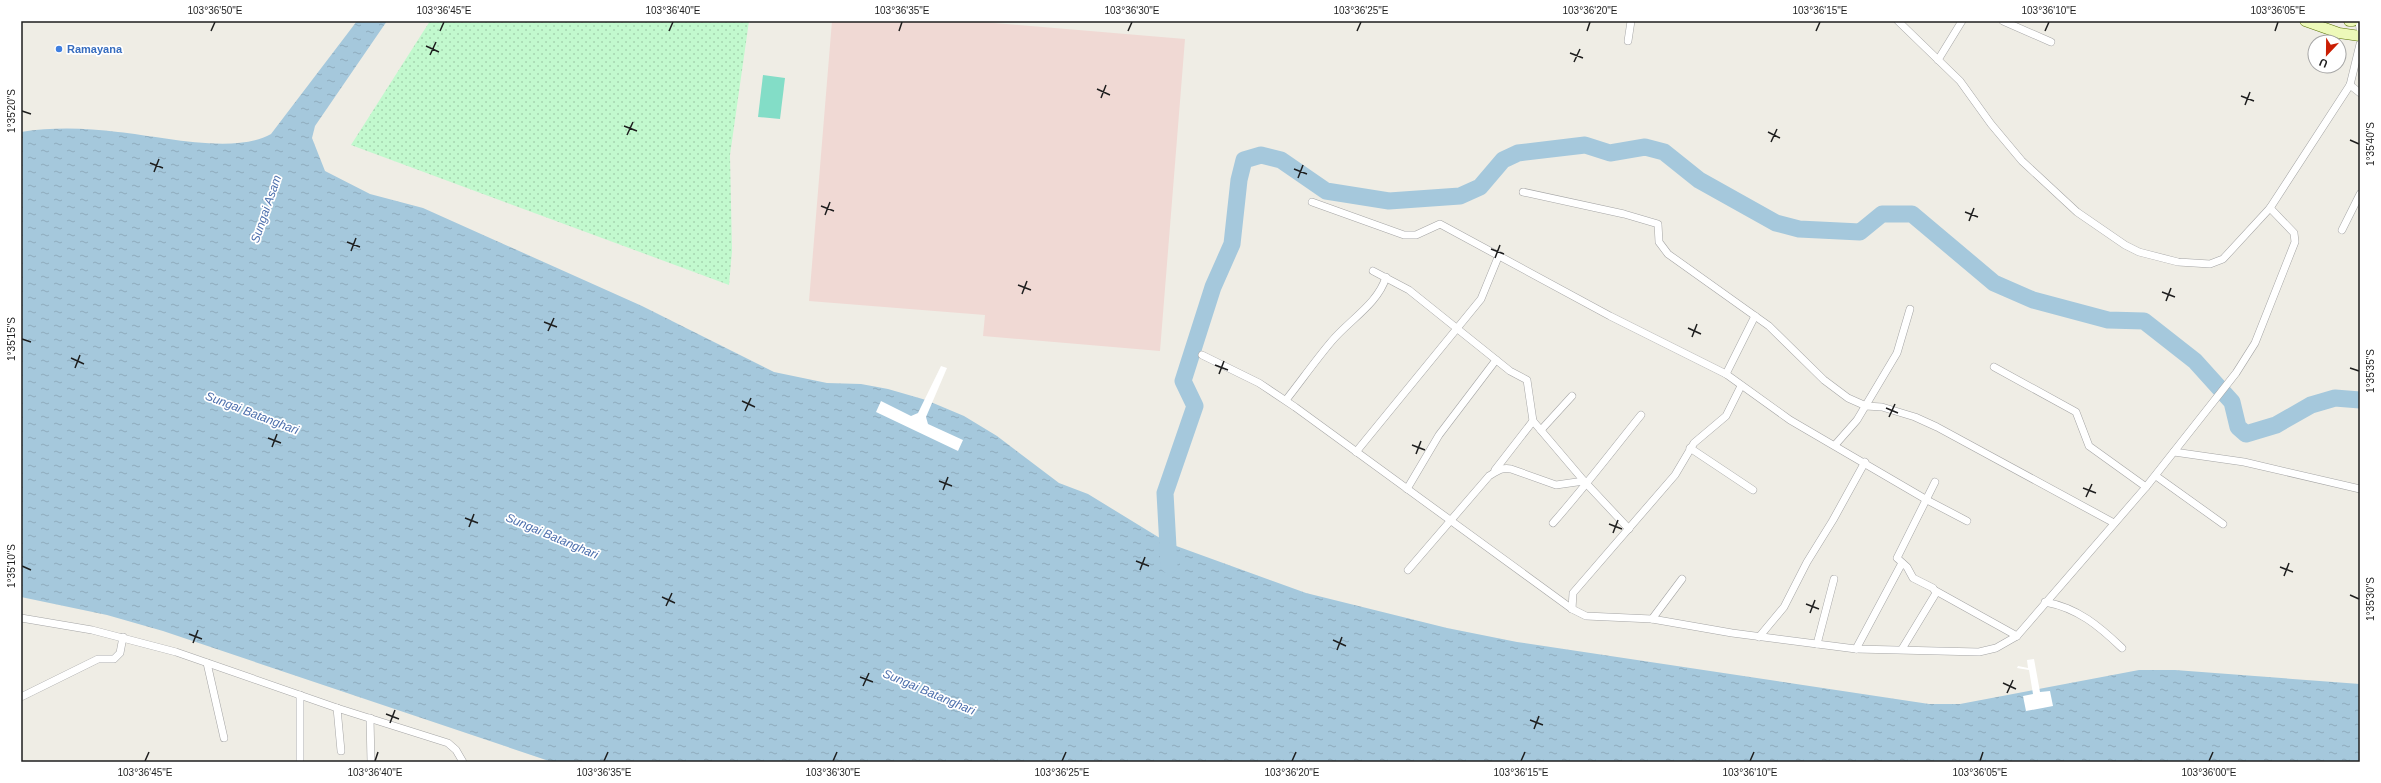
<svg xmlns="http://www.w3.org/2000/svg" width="2381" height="783" font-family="Arial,sans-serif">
<defs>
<pattern id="park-dots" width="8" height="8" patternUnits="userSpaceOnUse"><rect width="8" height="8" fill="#c2f9ce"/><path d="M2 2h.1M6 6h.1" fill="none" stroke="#a6d5b0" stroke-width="1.8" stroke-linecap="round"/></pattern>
<pattern id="water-ripples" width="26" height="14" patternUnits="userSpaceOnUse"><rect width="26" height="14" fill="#a5c8dc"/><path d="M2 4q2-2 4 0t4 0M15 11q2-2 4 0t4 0" fill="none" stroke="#8eabbc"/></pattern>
</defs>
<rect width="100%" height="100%" fill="#efede5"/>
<!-- commercial -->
<polygon fill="#f0d9d4" points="832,21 971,21 1185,39 1160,351 983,336 985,315 809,301"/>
<!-- park -->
<polygon fill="url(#park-dots)" points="430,21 749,21 730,155 732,251 729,285 351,145"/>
<!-- pitch -->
<polygon fill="#83ddc7" points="763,75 785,78 780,119 758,117"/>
<!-- water -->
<path fill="url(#water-ripples)" d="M 357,21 L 387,21 L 315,126 L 312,138 L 325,171 L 370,194 L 423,208 L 642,306 L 774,372 L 827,383 L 861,384 L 888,389 L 926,400 L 964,416 L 997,436 L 1059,483 L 1088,494 L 1168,543 L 1306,593 L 1447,628 L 1517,642 L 1929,704 L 1960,704 L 2139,670 L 2175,670 L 2360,684 L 2360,762 L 552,762 L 163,631 L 107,615 L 21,597 L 21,132 C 54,127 85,128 118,132 C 160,136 234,155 271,134 Z"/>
<!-- pier -->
<g fill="#fff">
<polygon points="941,366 947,368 926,417 928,424 963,440 958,451 876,412 881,401 911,416 918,413"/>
<polygon points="2034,659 2040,692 2050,691 2053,706 2026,711 2023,696 2033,694 2029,670 2017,668 2018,666 2028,668 2027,660"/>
</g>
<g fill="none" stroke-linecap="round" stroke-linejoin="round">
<!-- river -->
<polyline stroke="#a5c8dc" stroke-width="17" points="1169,565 1165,493 1195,406 1183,381 1213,287 1232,244 1239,180 1244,160 1261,155 1281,160 1326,191 1389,201 1460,196 1480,187 1503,160 1518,153 1585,145 1610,153 1645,147 1664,152 1699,180 1776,223 1799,229 1860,232 1882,214 1912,214 1994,283 2033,300 2108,320 2144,321 2195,361 2232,402 2238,427 2246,434 2276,425 2311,405 2335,398 2360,400"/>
<!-- minor casing -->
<g stroke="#a5a5a5" stroke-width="8">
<g id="minor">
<polyline points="1898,21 1960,81 1991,124 2022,161 2077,212 2125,245 2139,252 2178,262 2210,264 2223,259 2270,208 2350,85 2360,44"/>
<polyline points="2003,21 2051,42"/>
<polyline points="2359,21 2360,29"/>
<polyline points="1628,41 1631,21"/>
<polyline points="1938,60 1962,21"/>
<polyline points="2350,85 2360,93"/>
<polyline points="1523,192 1624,214 1658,224 1659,242 1668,254 1769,326 1824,380 1848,398 1866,406 1882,407 1915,417 1937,427 2114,523"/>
<polyline points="1312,202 1404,235 1416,235 1440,224 1610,316 1726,374 1790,420 1927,500 1967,521"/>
<polyline points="2342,230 2360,194"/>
<polyline points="1373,271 1409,290 1510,371 1527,380 1533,421 1584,481 1629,529"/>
<polyline points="1202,355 1259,383 1295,407 1572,609 1586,616 1652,619 1732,633 1856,649 1979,652 1996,648 2017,636 2146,487 2236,373 2255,343 2295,242 2294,233 2270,208"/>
<polyline points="1994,367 2076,412 2089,446 2146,487"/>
<polyline points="1726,374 1755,316"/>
<path d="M 1286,400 C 1301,381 1315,361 1331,342 C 1348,321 1378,304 1386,277"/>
<polyline points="1541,430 1572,396"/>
<polyline points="1835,445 1857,420 1897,353 1910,309"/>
<polyline points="1690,448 1753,490"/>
<polyline points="1356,452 1481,299 1499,255"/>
<polyline points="2174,452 2244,462 2360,489"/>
<polyline points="1495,470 1533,421"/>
<polyline points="2156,476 2223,524"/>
<polyline points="1407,489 1439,435 1496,360"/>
<path d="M 1553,523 C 1584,488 1612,451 1641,415"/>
<path d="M 1408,570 L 1489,476 C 1497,471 1502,467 1511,469 L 1556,485 L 1584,481"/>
<polyline points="1936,591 2017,636"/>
<path d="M 2045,602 C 2078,608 2099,626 2122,648"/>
<polyline points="1572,609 1573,593 1675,475 1694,443 1726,416 1741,386"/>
<polyline points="21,618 92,630 176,652 337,708 448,743 456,750 463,762"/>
<polyline points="1652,619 1682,579"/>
<polyline points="1759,637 1784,607 1807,562 1833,520 1865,462"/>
<polyline points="1817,644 1834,579"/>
<polyline points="1856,649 1902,563"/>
<polyline points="1902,649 1936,593 1933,588 1913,578 1907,567 1897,558 1935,482"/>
<polyline points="207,663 224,738"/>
<polyline points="21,697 98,659 114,659 120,653 123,637"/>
<polyline points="337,708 341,751"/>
<polyline points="370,718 371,762"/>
<polyline points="300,762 300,695"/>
</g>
</g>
<!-- secondary casing -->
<g stroke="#597406" stroke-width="11">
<g id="secondary">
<polyline points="2305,21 2339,33 2360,36"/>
<polyline points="2349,21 2353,21"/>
</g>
</g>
<!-- minor -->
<use href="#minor" stroke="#fff" stroke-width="7"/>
<!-- secondary -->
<use href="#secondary" stroke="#edf9b9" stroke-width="10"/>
</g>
<!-- ticks -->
<path fill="none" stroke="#1e1e1e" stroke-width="1.5" d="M 211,31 L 215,22M 440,31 L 444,22M 669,31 L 673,22M 899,31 L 902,22M 1128,31 L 1132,22M 1357,31 L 1361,22M 1587,31 L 1590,22M 1816,31 L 1820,22M 2045,31 L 2049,22M 2275,31 L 2278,22M 426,46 L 439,52M 1570,53 L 1583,58M 430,55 L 436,42M 1574,62 L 1580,49M 1097,89 L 1110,95M 2241,96 L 2254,101M 1101,98 L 1106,85M 2245,105 L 2250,92M 22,111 L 31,114M 624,126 L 637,131M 1768,132 L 1780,138M 627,135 L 633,122M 2350,140 L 2359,144M 1771,142 L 1777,129M 150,163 L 163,168M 1294,169 L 1307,174M 154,172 L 159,159M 1298,178 L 1303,165M 821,206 L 834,211M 1965,212 L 1978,217M 825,215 L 830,202M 1969,221 L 1974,208M 347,242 L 360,247M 1491,249 L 1504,254M 351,251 L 356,238M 1495,258 L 1500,245M 1018,285 L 1031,290M 2162,292 L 2175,297M 1022,294 L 1027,281M 2166,301 L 2171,288M 544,322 L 557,327M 1688,328 L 1701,334M 548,331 L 554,318M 1692,337 L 1697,324M 22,339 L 31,342M 71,358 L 84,364M 1215,365 L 1228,370M 75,368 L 80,355M 2350,368 L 2359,371M 1219,374 L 1224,361M 742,401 L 755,407M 1886,408 L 1898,413M 745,411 L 751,398M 1889,417 L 1895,404M 268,438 L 281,443M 1412,445 L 1425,450M 272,447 L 277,434M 1416,454 L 1421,441M 939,481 L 952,486M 2083,488 L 2096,493M 943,490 L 948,477M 2086,497 L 2092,484M 465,518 L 478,523M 1609,524 L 1622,529M 469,527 L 474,514M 1613,533 L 1618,520M 1136,561 L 1149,566M 22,566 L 31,570M 2280,567 L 2293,572M 1140,570 L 1145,557M 2284,576 L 2289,563M 2350,595 L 2359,599M 662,597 L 675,603M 1806,604 L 1819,609M 666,606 L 672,593M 1810,613 L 1815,600M 189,634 L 202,639M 1333,640 L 1346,646M 193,643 L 198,630M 1337,650 L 1342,637M 860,677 L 873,682M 2003,683 L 2016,689M 863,686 L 869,673M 2007,693 L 2013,680M 386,714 L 399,719M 1530,720 L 1543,725M 390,723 L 395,710M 1534,729 L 1539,716M 145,761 L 149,752M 375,761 L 378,752M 604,761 L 608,752M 833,761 L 837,752M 1062,761 L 1066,752M 1292,761 L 1296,752M 1521,761 L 1525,752M 1750,761 L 1754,752M 1980,761 L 1983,752M 2209,761 L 2213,752"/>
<!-- markers -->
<circle fill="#3f7fe0" stroke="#fff" stroke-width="1.5" cx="59" cy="49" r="4"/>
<g text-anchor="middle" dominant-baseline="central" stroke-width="3.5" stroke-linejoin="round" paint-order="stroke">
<!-- shop labels -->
<g font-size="11" font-weight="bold" fill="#366cbe" stroke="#fff" text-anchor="start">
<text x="67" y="49">Ramayana</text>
</g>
<!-- water labels -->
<g font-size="12" font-style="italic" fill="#4c6fad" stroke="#fff">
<text transform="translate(266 209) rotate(-71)">Sungai Asam</text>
<text transform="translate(252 413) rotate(21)">Sungai Batanghari</text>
<text transform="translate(552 536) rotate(23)">Sungai Batanghari</text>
<text transform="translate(929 692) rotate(23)">Sungai Batanghari</text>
</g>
</g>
<!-- border -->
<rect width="2381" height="783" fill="none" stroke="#ffffff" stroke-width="44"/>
<!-- north arrow -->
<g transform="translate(2327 54) rotate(202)"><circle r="19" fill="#ffffff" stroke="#a5a5a5"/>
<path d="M0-3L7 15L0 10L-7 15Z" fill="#ca1e03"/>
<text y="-6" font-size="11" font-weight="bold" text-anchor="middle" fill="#1e1e1e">U</text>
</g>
<rect x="22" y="22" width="2337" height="739" fill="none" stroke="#1e1e1e" stroke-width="1.5"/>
<g font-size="10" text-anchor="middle" fill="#1e1e1e">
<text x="215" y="14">103°36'50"E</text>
<text x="444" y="14">103°36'45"E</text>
<text x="673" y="14">103°36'40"E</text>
<text x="902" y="14">103°36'35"E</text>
<text x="1132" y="14">103°36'30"E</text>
<text x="1361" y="14">103°36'25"E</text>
<text x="1590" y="14">103°36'20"E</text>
<text x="1820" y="14">103°36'15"E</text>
<text x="2049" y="14">103°36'10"E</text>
<text x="2278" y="14">103°36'05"E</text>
<text transform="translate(11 111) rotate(-90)" y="4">1°35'20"S</text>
<text transform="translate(2370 144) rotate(-90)" y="4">1°35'40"S</text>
<text transform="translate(11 339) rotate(-90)" y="4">1°35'15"S</text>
<text transform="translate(2370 371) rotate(-90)" y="4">1°35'35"S</text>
<text transform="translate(11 566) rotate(-90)" y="4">1°35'10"S</text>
<text transform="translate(2370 599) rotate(-90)" y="4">1°35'30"S</text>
<text x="145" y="776">103°36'45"E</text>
<text x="375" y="776">103°36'40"E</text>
<text x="604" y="776">103°36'35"E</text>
<text x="833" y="776">103°36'30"E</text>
<text x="1062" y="776">103°36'25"E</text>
<text x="1292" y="776">103°36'20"E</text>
<text x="1521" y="776">103°36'15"E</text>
<text x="1750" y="776">103°36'10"E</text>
<text x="1980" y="776">103°36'05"E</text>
<text x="2209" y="776">103°36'00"E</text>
</g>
</svg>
